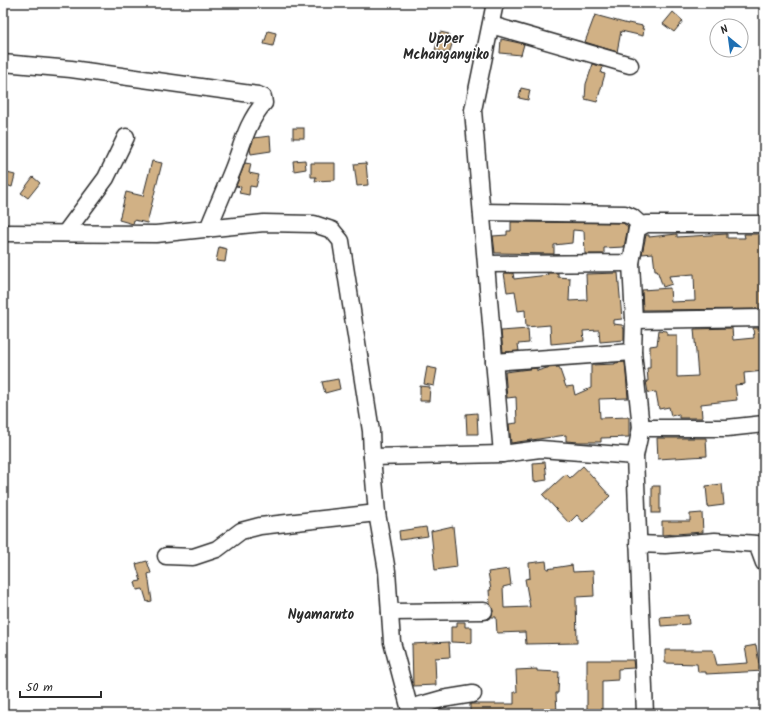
<svg xmlns="http://www.w3.org/2000/svg" width="767" height="717" font-family="Kalam,sans-serif">
<rect width="100%" height="100%" fill="#fff"/>
<filter id="ink" filterUnits="userSpaceOnUse"><feTurbulence type="fractalNoise" baseFrequency=".025" numOctaves="2"/><feDisplacementMap in="SourceGraphic" scale="8" xChannelSelector="R" yChannelSelector="G"/><feConvolveMatrix kernelMatrix="1 2 1 2 8 2 1 2 1" color-interpolation-filters="sRGB"/></filter>
<g filter="url(#ink)">
<!-- building -->
<g fill="#d1b185" stroke="#2b2b2b">
<polygon points="673,12 683,21 674,32 663,24"/>
<polygon points="595,15 628,24 628,23 643,26 642,29 644,29 643,36 621,31 617,52 585,42"/>
<polygon points="268,31 276,33 273,46 264,44"/>
<polygon points="440,32 449,34 448,39 453,41 449,54 435,50"/>
<polygon points="501,39 524,44 521,55 500,53"/>
<polygon points="593,64 603,67 601,73 605,74 597,102 585,99 586,84"/>
<polygon points="521,88 530,90 528,100 519,98"/>
<rect x="293" y="128" width="11" height="10"/>
<polygon points="270,136 271,151 251,154 250,149 254,138"/>
<polygon points="305,160 306,169 294,171 293,161"/>
<polygon points="152,161 162,163 147,223 134,220 133,224 119,220 126,192 143,196"/>
<polygon points="245,163 251,164 249,173 259,175 256,187 250,186 249,195 239,193 241,187 236,186"/>
<polygon points="311,163 335,163 335,180 315,181 316,177 311,177"/>
<polygon points="366,163 368,185 357,186 354,164"/>
<polygon points="3,172 15,175 12,187 3,184"/>
<polygon points="33,177 40,183 28,198 21,193"/>
<polygon points="511,222 623,223 628,227 624,247 604,248 604,254 585,254 584,231 573,230 572,243 554,245 554,254 495,253 493,236 507,235 507,231 511,231"/>
<polygon points="677,234 677,237 727,234 727,238 745,238 744,234 764,234 764,309 643,310 642,290 670,288 671,302 695,301 694,274 669,276 672,284 663,287 657,270 655,270 653,253 642,254 646,235 649,235 649,237"/>
<polygon points="219,247 227,249 225,262 216,261"/>
<polygon points="504,273 513,273 514,279 548,275 547,273 558,273 558,277 570,278 569,301 587,300 586,274 618,273 622,319 613,320 613,324 622,325 624,329 624,340 600,342 599,330 583,331 584,341 551,344 550,325 526,327 525,310 518,311 515,291 507,292"/>
<polygon points="732,328 733,340 754,338 753,328 764,328 764,340 762,340 764,371 744,373 745,384 735,385 737,400 701,404 702,418 679,418 679,414 671,416 669,407 659,409 656,392 648,393 646,381 648,381 647,368 650,368 650,346 657,345 659,330 667,331 667,335 677,335 677,377 698,376 694,329"/>
<polygon points="528,329 529,343 518,344 519,351 503,352 501,331"/>
<polygon points="625,362 628,398 599,399 600,418 629,417 629,437 601,438 601,442 579,442 566,441 566,435 511,443 509,424 517,423 516,397 507,398 505,372 537,368 537,371 547,368 559,367 566,387 573,386 575,395 591,388 591,365 615,364 615,363"/>
<polygon points="427,367 437,369 434,386 424,384"/>
<polygon points="338,379 340,389 325,393 322,382"/>
<polygon points="420,386 430,387 429,401 420,401"/>
<polygon points="477,413 478,434 467,434 466,414"/>
<polygon points="657,438 706,438 707,456 658,459"/>
<polygon points="545,462 547,480 534,482 533,463"/>
<polygon points="583,466 610,496 583,522 577,515 569,523 543,495 566,474 570,478"/>
<polygon points="722,484 724,505 708,507 706,486"/>
<rect x="652" y="486" width="8" height="27"/>
<polygon points="702,513 703,532 662,535 662,521 690,521 690,514"/>
<polygon points="453,526 457,567 435,570 431,531"/>
<polygon points="426,527 428,536 400,540 399,531"/>
<polygon points="147,561 151,573 148,574 152,601 147,602 143,589 137,590 135,582 141,581 136,564"/>
<polygon points="546,561 547,569 572,565 573,572 593,571 594,596 576,597 577,643 526,644 525,632 497,633 496,617 491,617 493,611 490,604 489,590 491,590 488,572 509,569 511,585 503,587 504,608 530,607 525,579 530,578 529,563"/>
<polygon points="688,615 689,624 661,626 660,617"/>
<polygon points="457,622 465,622 465,627 472,627 472,643 451,642 451,627 457,627"/>
<polygon points="449,642 450,657 435,658 436,685 413,686 412,644"/>
<polygon points="756,645 759,663 764,663 764,671 706,674 706,672 698,672 697,664 665,663 665,650 713,650 717,665 748,663 745,647"/>
<polygon points="587,660 633,660 634,668 618,669 618,680 602,681 602,714 587,714"/>
<polygon points="537,669 537,671 559,672 558,693 556,693 557,714 470,714 470,704 514,704 514,692 517,692 516,670"/>
</g>
<g fill="none" stroke-linecap="round" stroke-linejoin="round">
<!-- minor casing -->
<g stroke="#2b2b2b" stroke-width="19">
<g id="minor">
<polyline points="495,3 473,110 502,454 540,449 635,456"/>
<polyline points="491,25 630,65"/>
<path d="M 3,63 L 71,69 L 258,95 L 263,97 L 264,103 C 247,122 242,146 233,169 C 225,189 216,209 208,229"/>
<polyline points="482,212 625,214 632,217 641,225"/>
<polyline points="66,232 106,178 126,137"/>
<polyline points="3,233 156,234 264,223 314,224 332,230 341,241 371,431 372,457 377,513 387,571 392,642 411,714"/>
<polyline points="631,263 634,320 633,352 641,428"/>
<polyline points="487,264 631,263 637,229 646,224 764,224"/>
<polyline points="634,320 764,318"/>
<polyline points="494,362 633,352"/>
<polyline points="372,457 502,454"/>
<polyline points="638,544 665,545 715,541 757,544 764,563"/>
<polyline points="166,556 193,557 217,549 241,531 260,526 377,513"/>
<polyline points="390,612 484,611"/>
<polyline points="410,708 442,699 473,694"/>
<polyline points="645,714 635,456 641,428 727,428 764,424"/>
</g>
</g>
<!-- minor -->
<use href="#minor" stroke="#fff" stroke-width="16"/>
</g>
</g>
<g text-anchor="middle" dominant-baseline="central" stroke-width="3" stroke-linejoin="round" paint-order="stroke">
<!-- quarter labels -->
<g font-size="14" font-weight="bold" fill="#2b2b2b" stroke="#fff">
<text x="446" y="39">Upper<tspan x="446" dy="16">Mchanganyiko</tspan></text>
<text x="321" y="615">Nyamaruto</text>
</g>
</g>
<!-- margin -->
<rect width="767" height="717" fill="none" stroke="#fff" stroke-width="16"/>
<rect x="8" y="8" width="751" height="701" fill="none" stroke="#2b2b2b" stroke-width="1.5" filter="url(#ink)"/>
<!-- north arrow -->
<g transform="translate(729 38) rotate(331)"><circle r="19" fill="#ffffff" stroke="#aaaaaa"/>
<path d="M0-3L7 15L0 10L-7 15Z" fill="#1f6fb2"/>
<text y="-6" font-size="11" font-weight="bold" text-anchor="middle" fill="#2b2b2b">N</text>
</g>
<!-- scale -->
<path d="M20 691v6h81v-6" fill="none" stroke="#2b2b2b" stroke-width="2"/>
<text x="26" y="691" font-size="12" fill="#2b2b2b" stroke="#ffffff" stroke-width="3" paint-order="stroke">50 m</text>
</svg>
